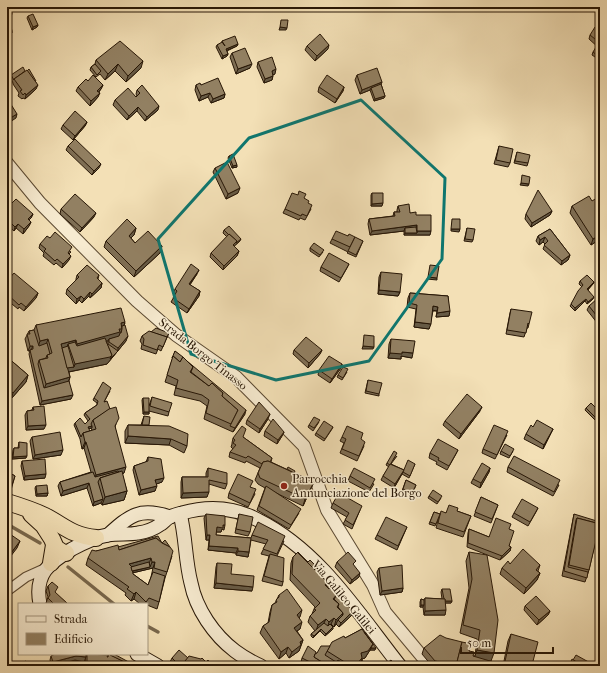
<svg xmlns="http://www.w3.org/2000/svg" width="607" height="673" font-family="'IM FELL French Canon',serif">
<rect width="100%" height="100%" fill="#f3e0b6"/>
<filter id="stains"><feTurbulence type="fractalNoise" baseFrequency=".005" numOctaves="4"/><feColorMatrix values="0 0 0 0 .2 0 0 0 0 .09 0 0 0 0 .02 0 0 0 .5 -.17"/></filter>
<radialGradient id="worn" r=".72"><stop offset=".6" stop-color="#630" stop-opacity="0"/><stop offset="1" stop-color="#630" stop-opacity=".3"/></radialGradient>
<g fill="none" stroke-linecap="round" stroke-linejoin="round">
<!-- stream -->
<g stroke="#78674c" stroke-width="3.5">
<polyline points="7,524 40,543"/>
<polyline points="68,567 114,604"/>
<polyline points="147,626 158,632"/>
</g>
<!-- minor casing -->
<g stroke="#5b4932" stroke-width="11">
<polyline id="minor" points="7,591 26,577 46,568"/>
</g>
<!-- tertiary casing -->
<g stroke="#5b4932" stroke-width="14">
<polyline id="tertiary" points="7,163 40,203 137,301 176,335 236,377 304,446 327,510 373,585 385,612 430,666"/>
</g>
<!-- secondary casing -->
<g stroke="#281706" stroke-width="15">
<g id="secondary">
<path d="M 180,514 C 186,537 185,560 191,583 C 196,609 214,635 235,651 C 243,657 252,662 261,666"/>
<path d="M 108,535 C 130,515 140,507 170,517"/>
<path d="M 40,604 C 34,574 49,563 72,549 C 83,543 95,537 108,535 C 118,533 129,535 138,533 C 146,532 154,529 161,524 C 164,522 167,518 170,517 C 173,515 178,514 182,513 C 207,506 234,507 258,520 C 320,551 358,613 400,666"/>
<polyline points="137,654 158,666"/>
</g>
</g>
<!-- trunk casing -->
<g stroke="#281706" stroke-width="18">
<g id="trunk">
<path d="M 7,502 C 20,506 33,510 45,516 C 66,527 71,535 96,538"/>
<polyline points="31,514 43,525 52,539 56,548 62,552 66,553"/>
<polyline points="51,563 54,545"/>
</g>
</g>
<!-- minor -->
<use href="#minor" stroke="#f7ebd0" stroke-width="9"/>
<!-- tertiary -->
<use href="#tertiary" stroke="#f7ebd0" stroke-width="12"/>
<!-- secondary -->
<use href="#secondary" stroke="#f7ebd0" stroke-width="13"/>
<!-- trunk -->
<use href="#trunk" stroke="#f3e0b6" stroke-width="16"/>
</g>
<!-- wall -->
<g fill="#7e6e54" stroke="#281706" fill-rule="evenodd">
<polygon points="28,16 38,25 37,27 32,30 27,18"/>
<polygon points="600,28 600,48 599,48 589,39 590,35"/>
<polygon points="222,41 238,44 237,46 227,51 228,54 227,56 222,59 216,47 217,45 222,43"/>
<polygon points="307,46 328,49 315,61 305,50"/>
<polygon points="600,50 600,56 598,59 592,55 593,52"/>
<polygon points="232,53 250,68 236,74 230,57"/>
<polygon points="96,60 141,68 126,82 115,71 105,80 100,74 96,77 90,70 91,67 95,64"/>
<polygon points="258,62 275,74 273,74 272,80 264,83 257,67"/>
<polygon points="25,71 36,82 36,89 25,99 23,98 22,99 18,96 19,93 13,84 13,83 10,77 11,75"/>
<polygon points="357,75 382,82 381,84 385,96 384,98 374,101 370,90 360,94 355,80"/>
<polygon points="88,81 103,85 101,89 99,92 98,97 90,106 76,91 78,87"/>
<polygon points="196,85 201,85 225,94 224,98 211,103 208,97 199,101 195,90"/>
<polygon points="319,87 344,87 343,91 335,103 318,92"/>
<polygon points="137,90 158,110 145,121 137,111 127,120 113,105 115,100 136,97 137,96 136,94"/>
<polygon points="87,122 85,126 73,140 61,129 63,125"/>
<polygon points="68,146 99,168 92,175 66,150"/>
<polygon points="499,146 510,163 508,167 494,164"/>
<polygon points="517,152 528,163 527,166 514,163"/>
<polygon points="229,156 237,167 232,168 228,158"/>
<polygon points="215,168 238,193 226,199 213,172"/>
<polygon points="372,193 382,206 371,206 371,195"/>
<polygon points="304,198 311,209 305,220 300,218 299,220 283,213 285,209"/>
<polygon points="7,203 11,204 33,214 31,218 29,220 31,222 29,226 23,234 16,228 14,231 7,225"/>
<polygon points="398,206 410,213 416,215 430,235 404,235 404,231 370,235 368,224 369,219 393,216 394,212 397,212 397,210"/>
<polygon points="572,206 600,239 591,245 570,213"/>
<polygon points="61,209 94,217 80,232 60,214"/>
<polygon points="552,211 550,215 531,227 525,219 526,214"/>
<polygon points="136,228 134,235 131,238 135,243 162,246 160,253 134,277 104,247 106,241"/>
<polygon points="467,228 473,240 472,242 464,241"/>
<polygon points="550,229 570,255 568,260 561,265 543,249 545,244 543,242 539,245 536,241 538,236"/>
<polygon points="224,230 240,241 234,246 239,251 237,256 223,270 210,257 211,253 227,237 223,233"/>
<polygon points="348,236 363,241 356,257 347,253 348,252 330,243 332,239"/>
<polygon points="50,238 71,252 69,254 69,260 62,268 56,263 54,265 43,256 44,253 39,248 40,244"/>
<polygon points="310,248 323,252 319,257 310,251"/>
<polygon points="349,264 347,268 339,282 320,271 321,267"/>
<polygon points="381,272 400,292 398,296 378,294 379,277"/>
<polygon points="197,274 190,285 200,291 199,296 187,313 171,302 175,295 173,294 175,289"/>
<polygon points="77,275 99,275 98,279 102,283 101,288 90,298 89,296 82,303 79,300 76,304 66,294 67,289 76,280 76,279"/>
<polygon points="7,281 38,293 36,298 24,311 19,307 18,309 7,300"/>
<polygon points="580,281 594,282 593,284 588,290 593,299 587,304 585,301 575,311 570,306 582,287 579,284"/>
<polygon points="410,293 448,296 449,316 436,317 437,311 433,311 429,329 414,327 416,309 407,307 408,298"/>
<polygon points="600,301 600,323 598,324 587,310 589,306"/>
<polygon points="511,309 529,324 528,328 527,328 524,337 506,334 510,313"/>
<polygon points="125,323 124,326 126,341 107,364 69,372 70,377 69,381 71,399 40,405 29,354 30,350 28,351 25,339 29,331 34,330 36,325"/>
<polygon points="151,332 169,333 161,351 158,349 156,354 141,349 142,344 140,341 142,336"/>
<polygon points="391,339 412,358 401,356 401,359 388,358 389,344"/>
<polygon points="294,350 322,350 320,354 308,368 293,354"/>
<polygon points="175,351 245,414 233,432 204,419 207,406 200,401 174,395 176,386 165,382"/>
<polygon points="7,357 28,375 26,382 11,399 7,396"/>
<polygon points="342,364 341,368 330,383 318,375 319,370"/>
<polygon points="347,372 342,380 337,377 338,375"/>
<polygon points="368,380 379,394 379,396 365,393"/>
<path d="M 110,391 L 104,402 L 116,424 L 115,427 L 124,473 L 122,474 L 127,491 L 124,500 L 102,505 L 101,503 L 93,506 L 87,488 L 61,496 L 58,486 L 60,482 L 91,472 L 84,448 L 82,449 L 80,439 L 74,425 L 75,423 L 85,424 L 88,421 L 84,415 L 85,413 L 97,405 L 97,403 L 93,400 L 94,398 ZM 91,428 L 92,430 L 90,431 L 88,429 Z"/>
<polygon points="152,397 169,412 168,416 149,411 149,414 143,414 142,400 143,398 149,406"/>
<polygon points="33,407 44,429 26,430 25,415 27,411 32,410"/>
<polygon points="586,408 600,412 600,421 598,423 585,410"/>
<polygon points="480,411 459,439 443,425 445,421"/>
<polygon points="144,416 149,426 187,446 184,453 169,445 125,443 125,431 128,425 141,425"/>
<polygon points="268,419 259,433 246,424 247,420"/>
<polygon points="319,422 313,431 308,427 309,425"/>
<polygon points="333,427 332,429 324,441 315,435 316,433"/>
<polygon points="533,427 553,429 543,449 524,439 526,434"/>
<polygon points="7,428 10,439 8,443 7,443"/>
<polygon points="265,431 284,432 282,436 277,444 264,436"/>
<polygon points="507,435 495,459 482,453 483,449"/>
<polygon points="32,437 61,455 33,459 30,441"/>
<polygon points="243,437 272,458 271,462 314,482 303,506 276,493 299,513 289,529 257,510 265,488 258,484 255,480 260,468 246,461 245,463 229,457 230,452 233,449 231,447 232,444 232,443 233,438"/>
<polygon points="342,437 361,440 364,446 357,461 340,453 344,443 340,441"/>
<polygon points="19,442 26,458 12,459 13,450 14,448 18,448"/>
<polygon points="458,450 456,454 447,470 436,464 437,462 429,458 430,453"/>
<polygon points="501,451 513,451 509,458 500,454"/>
<polygon points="397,456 391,464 404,470 415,464 409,478 402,474 394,488 381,480 383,476 389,467 386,465 387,463"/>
<polygon points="148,457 162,482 156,484 155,491 139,495 133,470 134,466 146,462"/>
<polygon points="22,461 45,478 24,480 21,466"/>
<polygon points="508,467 559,485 553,496 507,472"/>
<polygon points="208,468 227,484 225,489 209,484 207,497 181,498 181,482 182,477 206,477 206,473"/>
<polygon points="490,468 489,472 480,488 471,483 473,479"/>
<polygon points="7,471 10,473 15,476 11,490 7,488"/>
<polygon points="350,476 374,484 369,492 348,481"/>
<polygon points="406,480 416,485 412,495 402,491"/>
<polygon points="36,486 48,493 47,496 36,496 35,488"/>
<polygon points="251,487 255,494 248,507 228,498 229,493"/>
<polygon points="429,496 441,498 437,504 428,498"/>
<polygon points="481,497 498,505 491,523 474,516"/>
<polygon points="333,503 360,510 352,529 343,524 347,517 331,508"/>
<polygon points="538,508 536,512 528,526 512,517 514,513"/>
<polygon points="457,511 471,516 463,537 436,528 439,516 435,526 429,524 434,512 440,514"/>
<polygon points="206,514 224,530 222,529 221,532 216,532 216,535 251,538 252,535 284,541 277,556 283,582 282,586 262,581 269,556 261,554 266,544 251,540 249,552 248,557 236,555 236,553 208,550 209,540 206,540 204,518"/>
<polygon points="239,514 250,532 248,536 235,533 238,519"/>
<polygon points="574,514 596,539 589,570 585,582 562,576 573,519"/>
<polygon points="407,527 397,550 375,539 377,535"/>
<polygon points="469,529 489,537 509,529 509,546 511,547 510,551 500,560 467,547 468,533"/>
<path d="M 118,547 L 172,556 L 165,578 L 159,602 L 157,609 L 147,605 L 147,604 L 140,604 L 134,599 L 131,601 L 125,595 L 126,593 L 86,565 L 88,558 L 96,551 ZM 153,568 L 151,577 L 148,585 L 133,574 L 132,573 Z"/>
<polygon points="469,552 491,661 490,661 489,666 432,666 422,654 424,648 469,651 473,656 475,656 477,639 460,633 469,588 466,561"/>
<polygon points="293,557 308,562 318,568 317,571 339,596 339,597 353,611 351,616 339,627 336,624 334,627 331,624 333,629 325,636 320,631 313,638 311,636 311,634 315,631 308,622 310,616 312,614 314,609 315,607 290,580 291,563"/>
<polygon points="337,562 354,566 359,577 350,584 335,567"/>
<polygon points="217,563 231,574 252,591 214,588 216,567"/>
<polygon points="510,564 540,565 538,571 540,573 537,580 524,594 500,574 502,568"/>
<polygon points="379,568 403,588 402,592 380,595 377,572"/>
<polygon points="48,586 55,593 68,604 48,604 46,603 48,597 46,591"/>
<polygon points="442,589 452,601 451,603 445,603 445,615 424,615 423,607 420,607 420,602 421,599 424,600 425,598 442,599 441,592"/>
<polygon points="279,595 300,617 299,618 300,629 297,631 303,640 299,651 289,658 286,653 279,659 260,633 263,626 268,623 270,612 272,605 275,603"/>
<polygon points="525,606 550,611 548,615 537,625 524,610"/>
<polygon points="362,629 375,650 370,650 365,658 362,659 362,660 363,664 364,666 308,666 301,662 302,658 317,653"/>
<polygon points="511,634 532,665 533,666 503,666 508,641"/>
<polygon points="87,654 107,657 136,666 86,666 85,658"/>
<polygon points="51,656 84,662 75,660 54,666 52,666 50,660"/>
<polygon points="172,658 188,658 206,662 213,666 221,666 174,666 170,662"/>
</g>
<!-- shaded-wall -->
<g fill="#665a45" stroke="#281706">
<polygon points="199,7 204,7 202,7 201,9 198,10"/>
<polygon points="12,13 11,18 7,19 7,16"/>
<polygon points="38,25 37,27 32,30 33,27"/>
<polygon points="280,27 287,28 286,30 279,30"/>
<polygon points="12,31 12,33 7,35 7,33"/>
<polygon points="238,44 237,46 225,51 226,49"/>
<polygon points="329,45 328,49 315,61 317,56"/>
<polygon points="228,54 227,56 222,59 223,56"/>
<polygon points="143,61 141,68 126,82 128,76"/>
<polygon points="118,64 115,71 105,80 108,74"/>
<polygon points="252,64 250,68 236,74 238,69"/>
<polygon points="276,69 275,74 270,76 272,71"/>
<polygon points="273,76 272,80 264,83 265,79"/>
<polygon points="382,82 380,86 371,88 370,90 360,94 362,90"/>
<polygon points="38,85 36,89 25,99 26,95"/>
<polygon points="103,85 101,89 96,95 97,91"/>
<polygon points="344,87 343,91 335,103 337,99"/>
<polygon points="100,93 98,97 90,106 91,101"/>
<polygon points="210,93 208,97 199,101 201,96"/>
<polygon points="225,94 224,98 211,103 213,99"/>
<polygon points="385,96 384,98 374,101 375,99"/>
<polygon points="159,106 158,110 145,121 147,117"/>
<polygon points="138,107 137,111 127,120 129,116"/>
<polygon points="17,114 16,118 7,124 7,120"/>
<polygon points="87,122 85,126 73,140 75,136"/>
<polygon points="101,164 99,168 92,175 94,171"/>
<polygon points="237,165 237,167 232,168 233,166"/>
<polygon points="521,183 529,184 528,186 520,185"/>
<polygon points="240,188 238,193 226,199 228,194"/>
<polygon points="383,203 382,206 371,206 372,204"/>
<polygon points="552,211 550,215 531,227 532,223"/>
<polygon points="96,213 94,217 80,232 82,228"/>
<polygon points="33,214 31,218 26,223 28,219"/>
<polygon points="31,222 29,226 23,234 24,229"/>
<polygon points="18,224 16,228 14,231 15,227"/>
<polygon points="417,225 416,229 405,228 404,231 370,235 372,231"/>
<polygon points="136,228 134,235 126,243 129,236"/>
<polygon points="451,229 460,229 459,232 451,231"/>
<polygon points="417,231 431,231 430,235 404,235 405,233 417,233"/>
<polygon points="600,235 600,239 591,245 593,239"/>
<polygon points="545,237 543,242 539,245 540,240"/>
<polygon points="241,239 240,241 231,249 233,245 237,241"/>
<polygon points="162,246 160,253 134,277 136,271"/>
<polygon points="239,251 237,256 223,270 224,266"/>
<polygon points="570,255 568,260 561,265 562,261"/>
<polygon points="71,256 69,260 62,268 63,264"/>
<polygon points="199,270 197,274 187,288 189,284"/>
<polygon points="428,277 437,278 437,280 427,279"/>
<polygon points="594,282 593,284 586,291 587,289"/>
<polygon points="102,283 101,288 90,298 92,294"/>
<polygon points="379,290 400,292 398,296 378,294"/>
<polygon points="200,291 199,296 187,313 189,309"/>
<polygon points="90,292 89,296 82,303 84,299"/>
<polygon points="38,293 36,298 24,311 26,307"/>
<polygon points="81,296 79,300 76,304 77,299"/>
<polygon points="594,297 593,299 587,304 588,302"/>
<polygon points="586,299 585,301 575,311 575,308"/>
<polygon points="433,306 438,307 437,311 432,310"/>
<polygon points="450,311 449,316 436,317 437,313"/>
<polygon points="125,322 123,328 119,337 109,339 107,343 74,353 77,344 121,323"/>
<polygon points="415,322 431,324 429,329 414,327"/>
<polygon points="128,336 126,341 107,364 63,373 65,368 74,367 75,364 112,355 118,351 118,348"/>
<polygon points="48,339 45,348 37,350 40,341"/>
<polygon points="76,340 73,348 68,344 66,350 60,352 61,344"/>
<polygon points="30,346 33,346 31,350 28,351"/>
<polygon points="363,346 374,347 373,349 362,349"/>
<polygon points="322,350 320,354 308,368 309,363"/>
<polygon points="402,352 413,353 412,358 401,356 401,359 388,358 390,353"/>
<polygon points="342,364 341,368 330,383 332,379"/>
<polygon points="28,375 26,382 11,399 13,393"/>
<polygon points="70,377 67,385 43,392 46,384"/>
<polygon points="73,395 71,399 40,405 42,401"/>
<polygon points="482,407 480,411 459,439 461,434"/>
<polygon points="246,410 245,414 233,432 235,428"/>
<polygon points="144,412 149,412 149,414 143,414"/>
<polygon points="270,414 268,419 259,433 260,429"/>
<polygon points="46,425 44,429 26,430 28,426"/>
<polygon points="92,426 92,428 87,429 88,427"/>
<polygon points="553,429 543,449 544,445"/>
<polygon points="284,432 282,436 277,444 278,440"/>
<polygon points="128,436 171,439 169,445 125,443"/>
<polygon points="85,442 86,442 84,448 82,449"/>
<polygon points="63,450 61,455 33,459 35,455"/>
<polygon points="27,456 26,458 12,459 13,457"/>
<polygon points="126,467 124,473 100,480 100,478 93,481 96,475"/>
<polygon points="490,468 489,472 480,488 481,483"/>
<polygon points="404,470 402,474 394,488 395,484"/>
<polygon points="46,474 45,478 24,480 25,476"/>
<polygon points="164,478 162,482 154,485 155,480"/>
<polygon points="314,482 311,488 303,506 305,499"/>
<polygon points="89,483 87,488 61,496 63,491"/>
<polygon points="157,486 155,491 139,495 141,490"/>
<polygon points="127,491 124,500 102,505 105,497"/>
<polygon points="209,492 207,497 181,498 183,493"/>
<polygon points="48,493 47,496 36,496 37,494"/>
<polygon points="103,499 101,503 93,506 94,502"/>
<polygon points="223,525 225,525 224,530 222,529 221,532 215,532 217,527"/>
<polygon points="207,535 210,535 209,540 206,540"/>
<polygon points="597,535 600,535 600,540 596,539"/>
<polygon points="20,541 17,548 7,561 8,557"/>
<polygon points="209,546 238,548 236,553 208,550"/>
<polygon points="511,547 510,551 500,560 502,556"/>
<polygon points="238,551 249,552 248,557 236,555"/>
<polygon points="151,558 149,564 128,570 129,564"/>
<polygon points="152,562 155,562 153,568 128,574 129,572 150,567"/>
<polygon points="360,573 359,577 350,584 352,580"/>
<polygon points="540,573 537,580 524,594 526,588"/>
<polygon points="216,583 253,587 252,591 214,588"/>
<polygon points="403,588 402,592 380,595 382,591"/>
<polygon points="136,592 134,599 131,601 134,594"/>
<polygon points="444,601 452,601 451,603 443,603"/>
<polygon points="421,605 424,605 423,607 420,607"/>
<polygon points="302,610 300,617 294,621 297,615"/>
<polygon points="446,610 445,615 424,615 425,611"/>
<polygon points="353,611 351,616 339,627 341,623"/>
<polygon points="550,611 548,615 537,625 539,620"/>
<polygon points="343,613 341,620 338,620 336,624 334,627 336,620"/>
<polygon points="334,618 331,624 327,629 329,622"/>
<polygon points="326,619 323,625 316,631 318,625"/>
<polygon points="302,622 300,629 292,634 294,628"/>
<polygon points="333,627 333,629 325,636 326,634"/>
<polygon points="321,629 320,631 313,638 314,636"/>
<polygon points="303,640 299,651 289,658 292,652 300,642"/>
<polygon points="373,644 370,650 365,658 362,659 360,665 359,666 355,666 361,653"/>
<polygon points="288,647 286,653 279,659 281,652"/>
<polygon points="371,648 376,648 375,650 370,650"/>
<polygon points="477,650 494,653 491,661 474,659"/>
<polygon points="76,656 86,657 84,662 75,660 54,666 52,666 53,662"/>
<polygon points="11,660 9,666 7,666 7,662"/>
</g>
<!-- building -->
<g fill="#928062" stroke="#281706">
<polygon points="7,7 9,7 12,13 7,16"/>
<polygon points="33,14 38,25 33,27 28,16"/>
<polygon points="281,20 288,20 287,28 280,27"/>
<polygon points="10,23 12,31 7,33 7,24"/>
<polygon points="595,27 600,28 600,43 590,35"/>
<polygon points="320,34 329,45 317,56 307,46"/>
<polygon points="235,36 238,44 226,49 228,54 223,56 217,45 222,42 225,46 222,41"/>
<polygon points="120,41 143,61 128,76 118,64 108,74 96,60"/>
<polygon points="596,47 600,50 600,55 599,57 593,52"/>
<polygon points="245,48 252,64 238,69 232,53"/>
<polygon points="272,57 276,69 272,71 273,76 265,79 258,62"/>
<polygon points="95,64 101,71 97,75 91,67"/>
<polygon points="23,67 25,71 14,79 14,80 11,75"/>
<polygon points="377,68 382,82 362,90 357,75"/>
<polygon points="29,69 36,81 35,82 27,71"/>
<polygon points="27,70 38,85 26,95 25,93 23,95 20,91 22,90 14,79"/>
<polygon points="93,75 103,85 97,91 100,93 91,101 78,87 86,79 88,81"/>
<polygon points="327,75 344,87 337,99 319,87"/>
<polygon points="218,78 225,94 213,99 210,93 201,96 196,85 200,83 201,85"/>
<polygon points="381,84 385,96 375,99 371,88"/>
<polygon points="142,85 159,106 147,117 138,107 129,116 115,100 128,88 136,97 140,93 137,90"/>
<polygon points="7,98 17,114 7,120"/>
<polygon points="75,111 87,122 75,136 63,125"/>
<polygon points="75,139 101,164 94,171 68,146"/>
<polygon points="499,146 513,149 510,163 496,160"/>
<polygon points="517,152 530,155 528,163 515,161"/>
<polygon points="233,154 237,165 233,166 229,156"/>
<polygon points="227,162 240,188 228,194 215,168"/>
<polygon points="522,175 530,177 529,184 521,183"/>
<polygon points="538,190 552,211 532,223 526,214"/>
<polygon points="299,191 306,194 304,198 309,201 308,203 312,205 307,216 302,214 301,216 285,209 292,193 298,195"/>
<polygon points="372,193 383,193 383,203 372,204"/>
<polygon points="75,194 96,213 82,228 61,209"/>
<polygon points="589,196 592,201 600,196 600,235 593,239 572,206"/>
<polygon points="16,199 33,214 28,219 31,222 24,229 18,224 15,227 7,219 7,203 9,201 11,204"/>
<polygon points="409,204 410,213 416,212 416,215 431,215 431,231 417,231 417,225 372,231 369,219 395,216 394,212 400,212 398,206"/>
<polygon points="127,219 136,228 129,236 135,243 148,231 162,246 136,271 106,241"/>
<polygon points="452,219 460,219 460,229 451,229"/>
<polygon points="229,226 241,239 236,243 237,241 229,234 229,235 224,230"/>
<polygon points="416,227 417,233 405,233 405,228"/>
<polygon points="467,228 475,229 473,240 465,239"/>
<polygon points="550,229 570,255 562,261 544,245 548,241 545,237 540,240 538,236"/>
<polygon points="336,231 348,236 349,234 355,237 350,247 332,239"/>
<polygon points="55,232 72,247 68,253 71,256 63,264 57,259 55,261 44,251 46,249 40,244 47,236 50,238"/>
<polygon points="229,234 237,241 233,245 239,251 224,266 211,253"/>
<polygon points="355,237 363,241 356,255 348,251"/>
<polygon points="314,243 324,250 320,255 310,248"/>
<polygon points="329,253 349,264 341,278 321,267"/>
<polygon points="191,264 199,270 189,284 200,291 189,309 173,298 177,291 175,289"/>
<polygon points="87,265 99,275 97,278 102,283 92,294 90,292 84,299 81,296 77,299 67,289 79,277 77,275"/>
<polygon points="430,265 439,266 437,278 428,277"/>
<polygon points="381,272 402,274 400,292 379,290"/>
<polygon points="14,273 38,293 26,307 21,303 19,305 7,294 7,281"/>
<polygon points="587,275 594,282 587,289 594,297 588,302 586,299 575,308 571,304 578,291 583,285 580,281"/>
<polygon points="410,293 448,296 450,311 437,313 438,307 433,306 431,324 415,322 417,305 409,303"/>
<polygon points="598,298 600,301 600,320 589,306"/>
<polygon points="121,308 125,322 121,323 122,329 119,329 120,332 77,344 76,340 61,344 70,377 46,384 39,360 48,358 47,355 52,353 48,339 40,341 36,325"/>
<polygon points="511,309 532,312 529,324 528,323 526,333 507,330"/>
<polygon points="125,325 128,336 118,348 109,342 109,339 119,336 120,333 121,333 122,329 122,326"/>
<polygon points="156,328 169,333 166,339 167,337 151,332"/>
<polygon points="34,330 39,346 47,343 50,354 47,355 46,358 39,360 38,364 44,388 69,381 73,395 42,401 30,350 33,349 33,346 30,346 27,334 30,334 29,331"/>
<polygon points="149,331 167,337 163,347 159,345 157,350 143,345 144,339 142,336"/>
<polygon points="364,335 374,336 374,347 363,346"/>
<polygon points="306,337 322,350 309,363 294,350"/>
<polygon points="105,338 112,355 110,357 75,364 68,344 75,342 77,346"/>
<polygon points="391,339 415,341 413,353 402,352 402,354 390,353"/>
<polygon points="106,341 108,341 108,344 118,351 110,359 112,355"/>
<polygon points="68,346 74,367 67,368 62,348"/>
<polygon points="175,351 183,357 180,362 173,356 172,358"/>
<polygon points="173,356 180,362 183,357 193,367 190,372 209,386 212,383 223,393 222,396 238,410 231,424 206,413 209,400 202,395 176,388 178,380 167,375"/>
<polygon points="329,356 342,364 332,379 319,370"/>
<polygon points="7,357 28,375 13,393 7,388 7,381 8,380 7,379"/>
<polygon points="187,361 246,410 235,428 230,426 238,410 222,396 223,393 212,383 209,386 191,372 193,367"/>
<polygon points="343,367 348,369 343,378 338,375"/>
<polygon points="368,380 382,383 379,394 366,391"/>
<polygon points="103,382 111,388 104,402 107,401 110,409 93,420 91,424 92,426 88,427 90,431 83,433 81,437 75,423 80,418 85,424 90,419 85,413 97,405 98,401 94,398"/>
<polygon points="467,394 482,407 461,434 445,421"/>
<polygon points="152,397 172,403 169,412 150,406"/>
<polygon points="143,398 149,398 149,412 144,412"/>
<polygon points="259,402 270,414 260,429 247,420"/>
<polygon points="591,403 600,412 600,420 599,421 586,408"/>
<polygon points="44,406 46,425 28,426 27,411 34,410 33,407"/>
<polygon points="116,407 119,418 115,426 126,467 96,475 86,442 85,442 83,433 96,429 93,420 109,409"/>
<polygon points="144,416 150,417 149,425 142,425"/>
<polygon points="314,417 320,420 314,428 309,425"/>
<polygon points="273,419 284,432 278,440 265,431"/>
<polygon points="537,420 553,429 544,445 526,434 531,425 533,427"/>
<polygon points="324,421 333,427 325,439 316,433"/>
<polygon points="128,425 169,426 188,434 187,446 171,439 128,436"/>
<polygon points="494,425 508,431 497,455 483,449"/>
<polygon points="242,426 246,429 243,437 272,458 270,462 268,461 263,462 262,464 248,456 246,458 230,452 236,445 233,443 235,440 233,438"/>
<polygon points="347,426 363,433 361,439 365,442 359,456 342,449 346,439 342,437"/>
<polygon points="7,428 11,430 10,439 7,437"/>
<polygon points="60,432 63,450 35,455 32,437"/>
<polygon points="438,439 458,450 449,466 438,460 439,458 430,453"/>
<polygon points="19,442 27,443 27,456 13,457 14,448 19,448"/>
<polygon points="505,444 514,449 510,456 501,451"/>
<polygon points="394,451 397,453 390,465 387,463"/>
<polygon points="514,456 560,480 554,492 508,467"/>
<polygon points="148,457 161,459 164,478 155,480 157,486 141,490 134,466 148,461"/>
<polygon points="45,459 46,474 25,476 22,461"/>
<polygon points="408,460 415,464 410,476 403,472"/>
<polygon points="268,461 314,482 305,499 260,478 258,473 263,462"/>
<polygon points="482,463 490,468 481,483 473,479"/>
<polygon points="390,464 404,470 395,484 383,476"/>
<polygon points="288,467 295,471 294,473 287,469"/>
<polygon points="208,468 227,473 227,484 209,480 209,492 183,493 182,477 208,477"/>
<polygon points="354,468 375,479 370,488 350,476"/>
<polygon points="7,471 10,472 10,473 15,476 12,485 7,484"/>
<polygon points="118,471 119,472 100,478 98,482 103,499 94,502 89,483 63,491 60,482 93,472 95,477"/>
<polygon points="122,471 127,491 105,497 100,478"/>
<polygon points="238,474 253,481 250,487 256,489 250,503 229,493"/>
<polygon points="406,480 416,485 412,493 403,489"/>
<polygon points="47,485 48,493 37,494 36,486"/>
<polygon points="266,486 301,509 291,525 259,506"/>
<polygon points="433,490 442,496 438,502 429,496"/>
<polygon points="339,493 362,506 353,525 345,520 349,513 333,503"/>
<polygon points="481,497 498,505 492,519 475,512"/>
<polygon points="522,499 538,508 530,522 514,513"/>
<polygon points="449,505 458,508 457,511 471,516 464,532 438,523 441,511 446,513"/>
<polygon points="434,512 440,514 436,524 430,522"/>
<polygon points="206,514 225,516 225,525 223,525 223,528 217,527 216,535 251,538 249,552 238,551 238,548 209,546 210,535 207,535"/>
<polygon points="239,514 253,517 250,532 236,529"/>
<polygon points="574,514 600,522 600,535 597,535 600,524 577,518 576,520 568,567 588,572 587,578 564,571"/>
<polygon points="386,517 407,527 398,546 377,535"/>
<polygon points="496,518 511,524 509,529 514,531 509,546 511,547 502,556 468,543 469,529 489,537"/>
<polygon points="577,518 600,524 589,570 569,565"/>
<polygon points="258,522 285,536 277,554 263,549 268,540 252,535"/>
<polygon points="7,532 20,541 8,557 7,556"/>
<polygon points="158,536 162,543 165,540 170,547 162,543 156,538 119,550 118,547"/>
<polygon points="156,538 162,543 170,547 173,551 167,572 154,568 155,562 152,562 151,558 129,564 132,567 133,574 148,585 153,572 165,576 159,602 149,598 146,602 136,592 134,594 127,589 129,587 88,558 92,550 96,551 118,545 119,550"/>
<polygon points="523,549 540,565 536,570 540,573 526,588 502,568 508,561 510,564"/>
<polygon points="298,552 327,582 325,585 329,589 331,587 338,593 333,599 339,604 337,607 343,613 336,620 334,618 329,622 326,619 318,625 310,616 316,610 314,609 320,603 292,574 293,557"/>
<polygon points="348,552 356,561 353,564 360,573 352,580 337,562"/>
<polygon points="469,552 487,555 498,620 494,653 477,650 480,630 463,625 472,579"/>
<polygon points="298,553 308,562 310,560 318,568 316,570 328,583 330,581 341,592 337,595 353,611 341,623 338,620 343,615 343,613 338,607 339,604 334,599 337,595 338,593 331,587 329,589 326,585 327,582"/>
<polygon points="270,554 284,558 283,582 264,576"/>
<polygon points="149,562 150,567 132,571 131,567"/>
<polygon points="217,563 232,564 231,574 254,576 253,587 216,583"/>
<polygon points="402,565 403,588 382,591 379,568"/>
<polygon points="52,582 58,587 55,592 68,604 54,604 48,598 50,595 48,586"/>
<polygon points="287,589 302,610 297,615 302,622 294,628 303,640 300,642 301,645 292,652 288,647 281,652 263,626 269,622 272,605 277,602 276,600 279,597 279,595"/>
<polygon points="442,589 450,589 452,601 445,601 445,599 444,599"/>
<polygon points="536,596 550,611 539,620 525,606"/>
<polygon points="425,598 445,599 446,610 425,611"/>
<polygon points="421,599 424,600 424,605 421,605"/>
<polygon points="324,623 328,626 330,624 333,627 326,634 321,629 314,636 311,634"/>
<polygon points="362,629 373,644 368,651 361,653 362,658 355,666 351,666 327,651 332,642 344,636 345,638"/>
<polygon points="364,632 376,648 371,648 373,644"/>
<polygon points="511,634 538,642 532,665 533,666 504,666"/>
<polygon points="440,635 446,638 462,642 456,666 448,666 440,662 435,661 424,648"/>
<polygon points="462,642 471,644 469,651 474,652 473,656 490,661 489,666 456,666"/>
<polygon points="308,646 316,652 314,657 322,662 319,666 318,666 302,658"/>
<polygon points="321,646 330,646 325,655 336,662 335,664 332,662 329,666 320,666 322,662 314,657 315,654 317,653"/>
<polygon points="179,650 188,658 185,661 184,663 187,666 180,666 172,658"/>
<polygon points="7,653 11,660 7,662"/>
<polygon points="55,654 86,654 86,657 76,656 53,662 51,656"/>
<polygon points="87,654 108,655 107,657 108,657 109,654 133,666 87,666"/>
<polygon points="110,654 114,654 136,666 133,666 110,655"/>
<polygon points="576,655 594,665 593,666 583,666 573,660"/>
<polygon points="189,656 201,659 202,658 206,662 208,660 213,666 217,662 221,666 190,666 185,661"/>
<polygon points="572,659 583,666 569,666"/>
<polygon points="338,660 347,666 329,666 332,662 335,664"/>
<polygon points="362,660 363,664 364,666 356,666"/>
<polygon points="391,660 396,666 383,666"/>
<polygon points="25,661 36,666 22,666"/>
<polygon points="223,663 225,666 221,666"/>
<polygon points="595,663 600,666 593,666"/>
</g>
<!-- marked area -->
<path fill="none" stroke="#0f766e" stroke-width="3" stroke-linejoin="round" d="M 361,100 L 445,178 L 442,259 L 369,361 L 276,380 L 191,354 L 158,239 L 249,138 Z"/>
<!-- markers -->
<circle fill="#8f2418" stroke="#f7ebd0" stroke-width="1.5" cx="284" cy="486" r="4"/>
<g text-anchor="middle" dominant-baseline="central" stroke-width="3" stroke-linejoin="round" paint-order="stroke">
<!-- street labels -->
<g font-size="12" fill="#281706" stroke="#f7ebd0">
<text transform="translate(203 354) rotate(38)">Strada Borgo Tinasso</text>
<text transform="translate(344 597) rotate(50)">Via Galileo Galilei</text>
</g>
<!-- poi labels -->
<g font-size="12" fill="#281706" stroke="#f7ebd0" text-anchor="start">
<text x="292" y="479">Parrocchia<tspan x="292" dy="14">Annunciazione del Borgo</tspan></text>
</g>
</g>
<!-- margin -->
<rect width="607" height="673" fill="none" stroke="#f3e0b6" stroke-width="24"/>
<rect x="8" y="8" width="591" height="657" fill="none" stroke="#281706" stroke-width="2"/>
<rect x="12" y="12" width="583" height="649" fill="none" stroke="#281706"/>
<!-- legend -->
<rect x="18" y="603" width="130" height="52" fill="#f7ebd0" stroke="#a4967f"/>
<rect x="26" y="616" width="20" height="6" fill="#f7ebd0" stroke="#a4967f"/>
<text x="54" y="623" font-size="12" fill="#281706">Strada</text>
<rect x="26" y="633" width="20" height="12" fill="#928062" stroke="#a4967f"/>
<text x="54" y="643" font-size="12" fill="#281706">Edificio</text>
<!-- scale -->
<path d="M461 647v6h92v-6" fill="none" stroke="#281706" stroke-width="2"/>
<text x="467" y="647" font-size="12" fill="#281706" stroke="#f7ebd0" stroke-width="3" paint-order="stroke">50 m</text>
<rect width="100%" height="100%" filter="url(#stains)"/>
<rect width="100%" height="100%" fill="url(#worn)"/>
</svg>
